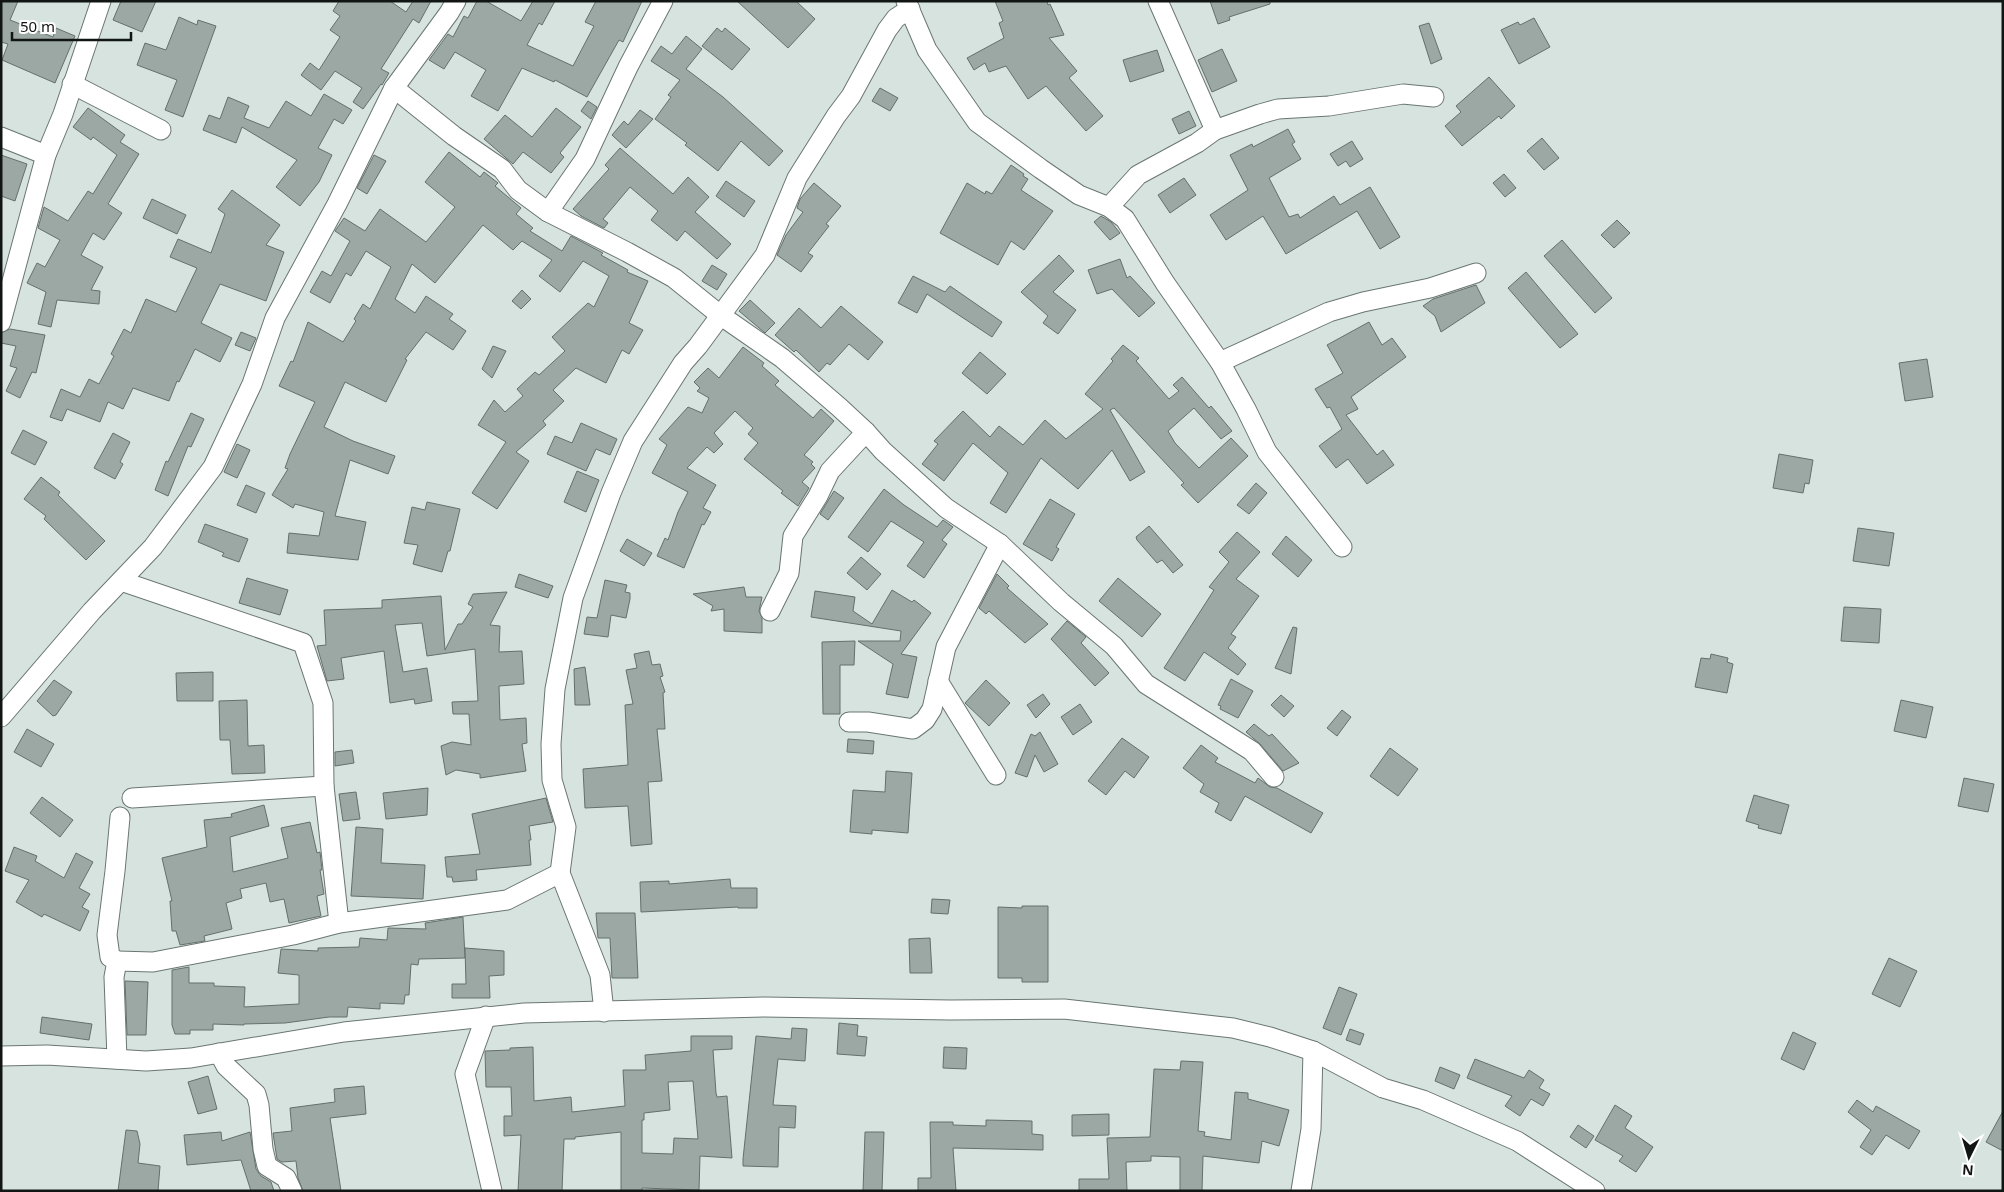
<svg xmlns="http://www.w3.org/2000/svg" width="2004" height="1192" font-family="'Noto Sans',sans-serif">
<rect width="100%" height="100%" fill="#d6e3de"/>
<!-- building -->
<g fill="#9ca8a3" stroke="#65706c" fill-rule="evenodd">
<polygon points="1,1 18,1 10,20 53,37 56,28 75,36 55,83 2,60 8,44 1,42"/>
<polygon points="121,1 156,1 142,32 113,20"/>
<polygon points="339,1 390,1 406,12 413,1 431,1 419,23 413,19 381,69 389,73 382,85 381,84 363,109 353,102 362,88 335,71 321,90 301,75 310,63 319,70 340,37 330,30 340,16 333,11"/>
<polygon points="477,1 486,1 521,21 533,1 555,1 542,25 539,23 527,45 573,66 594,26 585,22 596,1 642,1 623,42 619,40 587,97 555,80 554,82 522,68 498,111 471,96 486,70 455,52 444,69 429,60 448,34 453,37 464,16 468,18"/>
<polygon points="737,1 796,1 815,19 788,48"/>
<polygon points="995,1 1047,1 1048,5 1050,4 1064,35 1049,38 1077,71 1069,78 1103,116 1086,131 1046,86 1028,99 1006,66 989,72 985,63 974,70 967,58 1004,38 999,23 1003,21"/>
<polygon points="1210,1 1270,1 1270,4 1229,17 1230,20 1218,24"/>
<polygon points="179,17 197,25 198,20 216,26 183,117 165,110 177,80 137,65 145,43 166,50"/>
<polygon points="1534,18 1550,47 1519,64 1501,30 1518,22 1520,25"/>
<polygon points="1429,23 1442,59 1431,64 1419,26"/>
<polygon points="717,28 722,32 725,28 750,49 732,70 702,46"/>
<polygon points="686,36 702,49 686,69 723,97 783,151 769,166 741,141 718,171 685,145 687,143 655,119 671,97 668,95 680,80 651,61 661,46 672,54"/>
<polygon points="1222,49 1237,81 1212,92 1198,60"/>
<polygon points="1157,50 1164,71 1130,82 1123,60"/>
<polygon points="1489,77 1515,106 1501,119 1499,116 1462,146 1445,126 1461,112 1456,106"/>
<polygon points="880,88 898,98 890,111 872,101"/>
<polygon points="324,94 352,110 343,124 334,119 318,148 332,155 319,182 300,206 276,187 297,160 242,127 236,143 203,130 209,115 220,119 228,97 249,106 244,118 269,128 286,101 311,116"/>
<polygon points="588,101 597,107 591,119 581,111"/>
<polygon points="88,108 125,135 120,142 139,154 108,204 122,213 104,240 93,233 81,255 103,267 91,290 100,291 99,304 57,300 51,327 38,324 46,292 27,283 37,263 45,267 60,240 38,228 44,207 68,221 88,191 93,194 117,155 93,137 91,140 73,127"/>
<polygon points="556,108 581,127 560,153 564,157 551,173 523,152 513,164 484,139 505,115 532,137"/>
<polygon points="640,110 653,119 626,148 612,135 624,121 628,125"/>
<polygon points="1189,111 1196,126 1179,134 1172,119"/>
<polygon points="1288,129 1295,142 1292,144 1301,159 1269,178 1289,217 1298,214 1300,218 1334,196 1340,205 1370,187 1400,237 1380,249 1357,211 1286,254 1263,216 1226,240 1210,215 1248,190 1230,155 1252,144 1253,147"/>
<polygon points="1542,138 1559,158 1544,170 1527,151"/>
<polygon points="1352,141 1363,159 1350,167 1346,161 1338,166 1330,154"/>
<polygon points="620,148 673,194 688,177 709,197 695,212 731,244 717,259 685,231 677,241 651,220 658,211 630,187 603,219 608,223 604,228 581,216 573,209 609,169 605,165"/>
<polygon points="449,152 480,177 484,172 498,183 495,186 521,208 516,214 533,228 530,231 562,251 571,236 603,253 601,255 628,270 627,272 648,281 629,323 643,330 629,354 622,350 606,383 576,368 553,390 564,401 543,421 546,425 516,452 529,461 497,509 472,493 506,442 478,425 494,400 505,412 523,396 517,389 535,372 539,375 565,351 552,337 588,303 594,307 609,276 583,261 560,292 539,276 552,260 522,241 513,250 483,225 435,283 412,264 395,299 415,313 426,296 453,314 449,319 466,331 453,350 426,332 405,359 407,360 386,402 345,382 324,427 353,441 395,456 388,474 350,460 335,516 366,522 358,560 287,553 289,533 319,536 324,512 295,504 293,508 272,495 288,469 285,468 290,454 315,402 279,386 291,361 293,362 308,322 343,342 356,321 354,319 363,304 370,309 391,267 366,251 351,276 346,273 330,303 310,292 322,271 331,276 350,241 335,231 344,218 365,231 380,209 426,242 455,207 425,182"/>
<polygon points="1,155 27,164 15,201 1,196"/>
<polygon points="374,155 386,161 367,194 357,188"/>
<polygon points="1011,165 1024,174 1023,176 1028,179 1021,190 1053,211 1024,250 1011,241 998,265 940,233 967,183 985,194 986,191 992,194"/>
<polygon points="1504,174 1516,188 1505,197 1493,183"/>
<polygon points="1184,178 1196,195 1170,213 1158,195"/>
<polygon points="726,181 755,201 744,217 716,196"/>
<polygon points="814,183 841,206 826,224 829,226 808,253 813,256 801,272 777,255 786,235 803,212 797,208 800,199"/>
<polygon points="232,190 280,225 266,245 284,252 266,301 220,284 201,323 232,338 220,362 195,349 179,382 177,381 169,401 133,388 123,409 108,402 100,422 67,409 62,421 50,417 61,389 80,397 89,379 99,384 114,356 111,354 124,329 131,333 146,299 176,312 197,268 170,257 178,239 211,253 225,214 218,209"/>
<polygon points="152,199 186,215 177,234 143,218"/>
<polygon points="1101,216 1111,222 1120,233 1110,240 1094,222"/>
<polygon points="1617,220 1630,233 1614,248 1601,235"/>
<polygon points="1562,240 1612,298 1595,313 1544,256"/>
<polygon points="1059,255 1074,271 1053,292 1076,310 1058,334 1043,323 1048,316 1021,292"/>
<polygon points="1120,259 1127,278 1130,276 1155,303 1139,317 1112,289 1097,294 1088,270"/>
<polygon points="712,265 727,274 717,290 702,281"/>
<polygon points="1526,272 1578,334 1560,348 1508,288"/>
<polygon points="913,276 945,292 950,286 1002,322 992,337 927,294 917,313 898,303"/>
<polygon points="1476,285 1485,303 1441,332 1435,316 1423,306 1433,299"/>
<polygon points="522,290 531,299 521,309 512,301"/>
<polygon points="750,300 775,323 765,333 739,311"/>
<polygon points="841,306 883,342 868,360 849,344 830,365 827,363 819,372 796,350 794,352 775,335 799,308 821,328"/>
<polygon points="1369,322 1382,345 1392,338 1406,357 1351,397 1358,409 1346,415 1377,455 1383,450 1394,465 1367,484 1348,459 1336,468 1319,446 1342,429 1330,407 1327,408 1315,389 1343,373 1327,345"/>
<polygon points="10,329 45,335 36,373 32,372 20,398 6,391 17,368 10,366 16,346 1,343 1,333"/>
<polygon points="241,332 256,338 250,351 235,345"/>
<polygon points="1123,345 1139,358 1136,361 1169,399 1179,391 1173,385 1182,377 1209,408 1211,406 1232,431 1221,439 1194,408 1168,431 1175,443 1199,468 1231,438 1248,456 1198,503 1181,485 1184,483 1114,408 1110,410 1145,472 1130,481 1112,450 1078,489 1041,458 1006,513 990,503 1008,473 973,443 944,481 922,464 938,444 934,441 963,411 990,437 999,426 1023,445 1045,420 1066,439 1103,409 1085,394 1113,361 1111,359"/>
<polygon points="493,346 506,351 492,378 482,369"/>
<polygon points="743,347 764,363 762,366 779,381 775,385 813,418 821,409 834,421 804,455 813,462 811,464 815,468 802,482 809,488 798,506 781,493 783,491 744,459 758,443 748,434 753,428 735,411 714,433 723,444 714,453 707,447 687,468 716,485 703,508 711,512 704,525 702,524 684,568 657,556 665,538 668,540 678,512 688,492 652,473 667,445 659,439 688,407 702,413 709,398 697,391 700,388 694,382 708,368 719,378"/>
<polygon points="980,352 1006,374 987,394 962,373"/>
<polygon points="1927,359 1933,397 1905,401 1899,363"/>
<polygon points="191,413 204,419 191,447 188,446 168,496 155,490 166,461 168,462"/>
<polygon points="581,423 617,439 610,455 596,449 586,471 547,454 555,436 572,443"/>
<polygon points="23,430 47,442 35,465 11,453"/>
<polygon points="113,433 130,442 120,462 123,464 115,479 94,468"/>
<polygon points="237,444 250,450 237,478 224,472"/>
<polygon points="1779,454 1813,460 1809,484 1805,483 1803,493 1773,488"/>
<polygon points="577,471 599,480 586,512 564,502"/>
<polygon points="41,477 60,492 58,495 105,541 86,560 44,519 46,516 24,499"/>
<polygon points="1256,483 1267,493 1249,514 1237,505"/>
<polygon points="246,485 265,493 256,513 237,505"/>
<polygon points="884,489 904,505 937,527 943,520 953,527 942,540 947,544 924,578 907,566 924,542 891,521 868,552 848,537"/>
<polygon points="834,491 844,498 828,520 820,514"/>
<polygon points="1050,499 1075,514 1056,547 1059,549 1052,561 1023,544"/>
<polygon points="427,502 460,509 450,551 448,551 442,572 413,564 418,545 404,543 412,507 425,510"/>
<polygon points="205,524 248,539 239,562 222,556 224,553 198,542"/>
<polygon points="1149,526 1183,565 1173,573 1162,560 1157,563 1137,540 1136,537"/>
<polygon points="1858,528 1894,533 1889,566 1853,561"/>
<polygon points="1237,532 1260,552 1236,579 1259,596 1231,634 1236,637 1228,648 1246,664 1238,675 1204,652 1185,681 1164,668 1214,590 1209,587 1229,562 1219,552"/>
<polygon points="1286,536 1312,560 1298,577 1272,554"/>
<polygon points="627,539 652,553 644,566 620,551"/>
<polygon points="861,557 881,574 867,590 847,573"/>
<polygon points="519,574 553,586 548,598 515,587"/>
<polygon points="997,574 1009,586 1007,588 1048,624 1025,643 989,611 986,614 979,608"/>
<polygon points="247,578 288,590 280,615 239,603"/>
<polygon points="1118,578 1161,614 1142,637 1099,601"/>
<polygon points="605,580 627,585 625,592 630,593 630,599 626,618 611,615 608,637 584,634 587,617 597,618"/>
<polygon points="744,587 746,597 762,597 759,611 762,618 762,633 724,631 724,609 711,611 713,606 693,594"/>
<polygon points="892,590 912,602 914,600 931,613 901,654 917,657 908,698 886,694 893,664 858,641 900,641 901,631 811,617 815,591 855,597 853,611 872,624"/>
<polygon points="507,592 490,625 500,626 499,652 522,651 524,684 499,686 500,720 526,718 527,743 522,744 526,771 480,778 480,774 456,770 446,775 441,746 452,742 471,745 469,714 453,714 452,702 478,701 475,649 427,656 422,623 395,625 403,672 427,668 432,701 415,704 414,699 390,703 384,651 341,658 344,679 327,681 317,646 326,645 324,610 382,608 382,600 441,596 445,650 458,624 462,624 473,607 468,604 473,594"/>
<polygon points="1844,607 1881,609 1879,643 1841,641"/>
<polygon points="1067,621 1086,637 1081,643 1109,673 1095,686 1051,639"/>
<polygon points="1293,627 1297,628 1291,674 1275,668"/>
<polygon points="855,641 854,665 840,665 840,714 823,714 822,642"/>
<polygon points="649,651 652,665 660,664 663,676 660,677 665,692 663,693 665,729 657,729 662,781 648,782 652,844 631,846 628,806 585,808 583,769 628,765 625,705 633,704 626,670 637,668 634,654"/>
<polygon points="1711,654 1728,658 1727,662 1733,664 1727,693 1695,687 1701,658 1710,659"/>
<polygon points="585,667 590,705 575,705 574,669"/>
<polygon points="213,672 213,701 177,701 176,673"/>
<polygon points="1231,679 1253,691 1238,718 1220,709 1221,706 1218,705"/>
<polygon points="54,680 72,692 56,715 53,716 37,701"/>
<polygon points="986,680 1010,703 989,726 965,703"/>
<polygon points="1043,694 1050,704 1036,718 1027,705"/>
<polygon points="1281,695 1294,706 1284,717 1271,705"/>
<polygon points="247,700 248,746 264,745 265,773 232,774 230,740 220,740 219,701"/>
<polygon points="1901,700 1933,707 1926,738 1894,731"/>
<polygon points="1080,704 1092,722 1073,735 1061,717"/>
<polygon points="1342,710 1351,717 1337,736 1327,728"/>
<polygon points="1254,724 1269,736 1272,734 1299,763 1283,771 1260,744 1246,732"/>
<polygon points="27,729 54,744 41,767 14,752"/>
<polygon points="1040,732 1058,764 1044,772 1035,755 1027,777 1015,773 1031,734 1035,736"/>
<polygon points="1122,738 1149,757 1134,778 1125,771 1106,795 1088,781"/>
<polygon points="848,739 874,741 873,754 847,752"/>
<polygon points="1201,745 1218,758 1215,762 1255,783 1258,778 1270,787 1277,788 1323,813 1311,833 1245,796 1231,821 1215,812 1219,803 1200,792 1204,784 1183,768"/>
<polygon points="1390,748 1418,769 1398,796 1370,776"/>
<polygon points="352,750 354,763 335,766 335,752"/>
<polygon points="886,771 912,773 908,833 872,830 872,834 850,832 853,790 885,792"/>
<polygon points="1964,778 1994,784 1988,812 1958,806"/>
<polygon points="428,788 427,815 386,819 383,793"/>
<polygon points="356,792 360,819 343,821 339,794"/>
<polygon points="1754,795 1789,805 1781,834 1758,828 1759,825 1746,821"/>
<polygon points="42,797 73,820 60,837 30,813"/>
<polygon points="546,798 553,822 529,826 531,840 529,840 531,865 476,870 477,880 453,882 452,877 447,877 445,857 480,854 472,814"/>
<polygon points="264,805 269,826 230,837 233,872 288,858 281,828 310,822 317,853 320,852 322,870 320,870 324,894 317,896 321,916 289,923 284,899 270,902 266,883 240,889 242,898 226,903 232,929 204,936 205,941 180,945 176,931 172,931 170,901 172,901 162,858 207,847 204,820 232,817 231,814"/>
<polygon points="356,827 383,829 381,863 425,865 423,899 351,896"/>
<polygon points="14,847 37,856 35,861 64,878 76,853 93,862 79,888 90,894 82,907 89,911 80,931 44,914 42,917 16,902 29,880 5,871"/>
<polygon points="730,879 731,888 757,888 757,908 738,908 738,907 641,912 640,882 669,881 669,884"/>
<polygon points="932,899 950,900 948,914 931,913"/>
<polygon points="1022,906 1048,906 1048,982 1022,982 1022,978 998,978 998,907 1022,908"/>
<polygon points="596,913 635,913 638,978 612,978 610,938 598,938"/>
<polygon points="463,917 465,958 419,959 418,965 411,964 409,995 405,995 404,1004 380,1003 380,1009 348,1007 347,1017 329,1017 285,1023 244,1024 244,1025 213,1024 213,1030 190,1030 190,1034 175,1034 172,1025 172,970 189,967 189,983 214,983 214,986 245,987 244,1007 299,1004 299,975 278,973 281,949 318,951 318,948 359,947 360,938 387,940 388,928 426,929 425,923"/>
<polygon points="930,938 932,973 910,973 909,939"/>
<polygon points="465,948 504,951 504,975 489,976 490,998 452,998 452,984 466,984"/>
<polygon points="1889,958 1917,971 1900,1007 1872,994"/>
<polygon points="125,981 148,982 146,1035 127,1035"/>
<polygon points="1339,987 1357,994 1341,1035 1323,1028"/>
<polygon points="42,1017 92,1024 89,1040 40,1033"/>
<polygon points="839,1023 858,1025 857,1036 867,1037 865,1056 837,1054"/>
<polygon points="792,1028 807,1029 805,1061 778,1059 773,1105 796,1106 795,1128 779,1127 778,1167 743,1166 743,1159 756,1036 791,1039"/>
<polygon points="1350,1029 1364,1034 1360,1045 1346,1040"/>
<polygon points="1793,1032 1816,1043 1804,1070 1781,1059"/>
<path d="M 691,1036 L 732,1036 L 732,1049 L 713,1050 L 716,1093 L 717,1097 L 727,1096 L 732,1158 L 700,1156 L 699,1190 L 642,1188 L 642,1191 L 621,1191 L 621,1132 L 575,1137 L 575,1139 L 564,1139 L 562,1191 L 518,1191 L 521,1135 L 504,1136 L 504,1116 L 512,1116 L 511,1087 L 486,1087 L 485,1051 L 510,1050 L 510,1048 L 533,1047 L 534,1101 L 571,1097 L 572,1112 L 625,1106 L 623,1070 L 646,1070 L 645,1055 L 691,1051 ZM 693,1081 L 698,1139 L 674,1138 L 673,1154 L 642,1153 L 642,1120 L 644,1120 L 644,1113 L 670,1110 L 668,1082 Z"/>
<polygon points="944,1047 967,1048 966,1069 943,1068"/>
<polygon points="1475,1059 1524,1078 1529,1070 1544,1080 1539,1088 1550,1094 1543,1106 1531,1099 1520,1116 1505,1106 1512,1096 1467,1078"/>
<polygon points="1181,1061 1203,1062 1198,1131 1205,1132 1204,1136 1231,1140 1235,1092 1248,1093 1248,1099 1289,1110 1279,1146 1262,1141 1259,1163 1203,1156 1202,1191 1180,1191 1180,1157 1151,1156 1151,1161 1126,1162 1127,1191 1079,1191 1079,1179 1109,1179 1107,1138 1150,1137 1154,1069 1180,1070"/>
<polygon points="1440,1067 1460,1075 1454,1089 1435,1081"/>
<polygon points="208,1076 217,1109 198,1114 188,1082"/>
<polygon points="364,1086 366,1114 330,1118 341,1191 303,1191 298,1178 296,1161 282,1162 277,1159 273,1133 292,1131 290,1108 335,1102 334,1089"/>
<polygon points="1857,1100 1873,1112 1876,1106 1920,1131 1909,1149 1886,1135 1872,1155 1860,1147 1871,1130 1848,1112"/>
<polygon points="1615,1105 1632,1116 1625,1128 1653,1147 1636,1172 1619,1161 1623,1156 1595,1140"/>
<polygon points="2003,1111 2003,1151 1986,1142"/>
<polygon points="1109,1114 1109,1135 1072,1136 1072,1115"/>
<polygon points="986,1120 1032,1121 1032,1134 1043,1135 1043,1150 953,1148 956,1191 918,1191 918,1178 931,1178 930,1122 953,1122 953,1125 986,1126"/>
<polygon points="1578,1125 1594,1136 1586,1148 1570,1137"/>
<polygon points="126,1130 137,1131 140,1144 138,1163 160,1166 158,1191 118,1191"/>
<polygon points="221,1132 222,1141 250,1132 256,1169 261,1176 271,1182 274,1191 251,1191 241,1160 187,1165 184,1135"/>
<polygon points="865,1132 884,1132 882,1191 863,1191"/>
</g>
<g fill="none" stroke-linecap="round" stroke-linejoin="round">
<!-- minor casing -->
<g stroke="#6a7671" stroke-width="21">
<g id="minor">
<polyline points="906,1 927,50 977,122 1041,169 1079,195 1109,207 1125,219 1165,283 1220,362 1246,409 1267,452 1342,547"/>
<polyline points="1158,1 1215,130"/>
<polyline points="72,84 161,130"/>
<polyline points="394,88 454,136 502,169 518,190 548,212 627,252 674,278 720,315 782,358 839,407 866,432 883,451 946,508 1000,544 1061,602 1114,646 1146,684 1252,751 1274,777"/>
<polyline points="1,137 46,155"/>
<polyline points="1109,207 1138,175 1197,143 1215,130 1260,114 1278,109 1329,106 1403,94 1434,97"/>
<polyline points="548,212 585,159 628,67 663,1"/>
<polyline points="1,322 46,155 63,114 101,1"/>
<polyline points="1220,362 1329,312 1363,302 1430,288 1476,273"/>
<polyline points="121,581 303,643 323,703 324,786 339,923"/>
<polyline points="770,611 789,573 793,536 818,496 830,471 866,432"/>
<polyline points="938,681 996,775"/>
<polyline points="1,717 92,611 153,547 213,467 252,384 275,318 337,204 394,88 449,13 456,1"/>
<polyline points="849,722 868,722 913,729 925,720 932,709 946,647 1000,544"/>
<polyline points="132,798 324,786"/>
<polyline points="117,961 110,957 107,935 115,871 120,817"/>
<polyline points="604,1012 600,975 560,873 566,827 552,780 551,744 555,689 573,598 611,493 633,441 683,363 698,346 765,255 797,178 836,116 851,96 887,30 896,18 910,9"/>
<polyline points="486,1016 465,1074 492,1191"/>
<polyline points="219,1053 226,1066 256,1094 259,1105 263,1149 267,1166 286,1178 292,1191"/>
<polyline points="1,1056 47,1055 146,1061 191,1058 344,1032 524,1013 764,1007 950,1010 1064,1009 1233,1028 1270,1037 1313,1051 1383,1088 1423,1100 1517,1141 1595,1191"/>
<polyline points="117,1059 114,977 117,961 153,962 293,935 339,923 507,900 560,873"/>
<polyline points="1301,1191 1311,1129 1313,1051"/>
</g>
</g>
<!-- minor -->
<use href="#minor" stroke="#fff" stroke-width="19"/>
</g>
<!-- border -->
<rect width="2004" height="1192" fill="none" stroke="#111614" stroke-width="5"/>
<!-- north arrow -->
<g transform="translate(1969 1157) rotate(185)" stroke="#ffffff" stroke-width="4" paint-order="stroke">
<path d="M0-4L9 19L0 12L-9 19Z" fill="#111614"/>
<text y="-8" font-size="14" font-weight="bold" text-anchor="middle" fill="#111614">N</text>
</g>
<!-- scale -->
<path d="M12 32v8h119v-8" fill="none" stroke="#111614" stroke-width="2.5"/>
<text x="20" y="32" font-size="15" fill="#111614" stroke="#ffffff" stroke-width="4" paint-order="stroke">50 m</text>
</svg>
